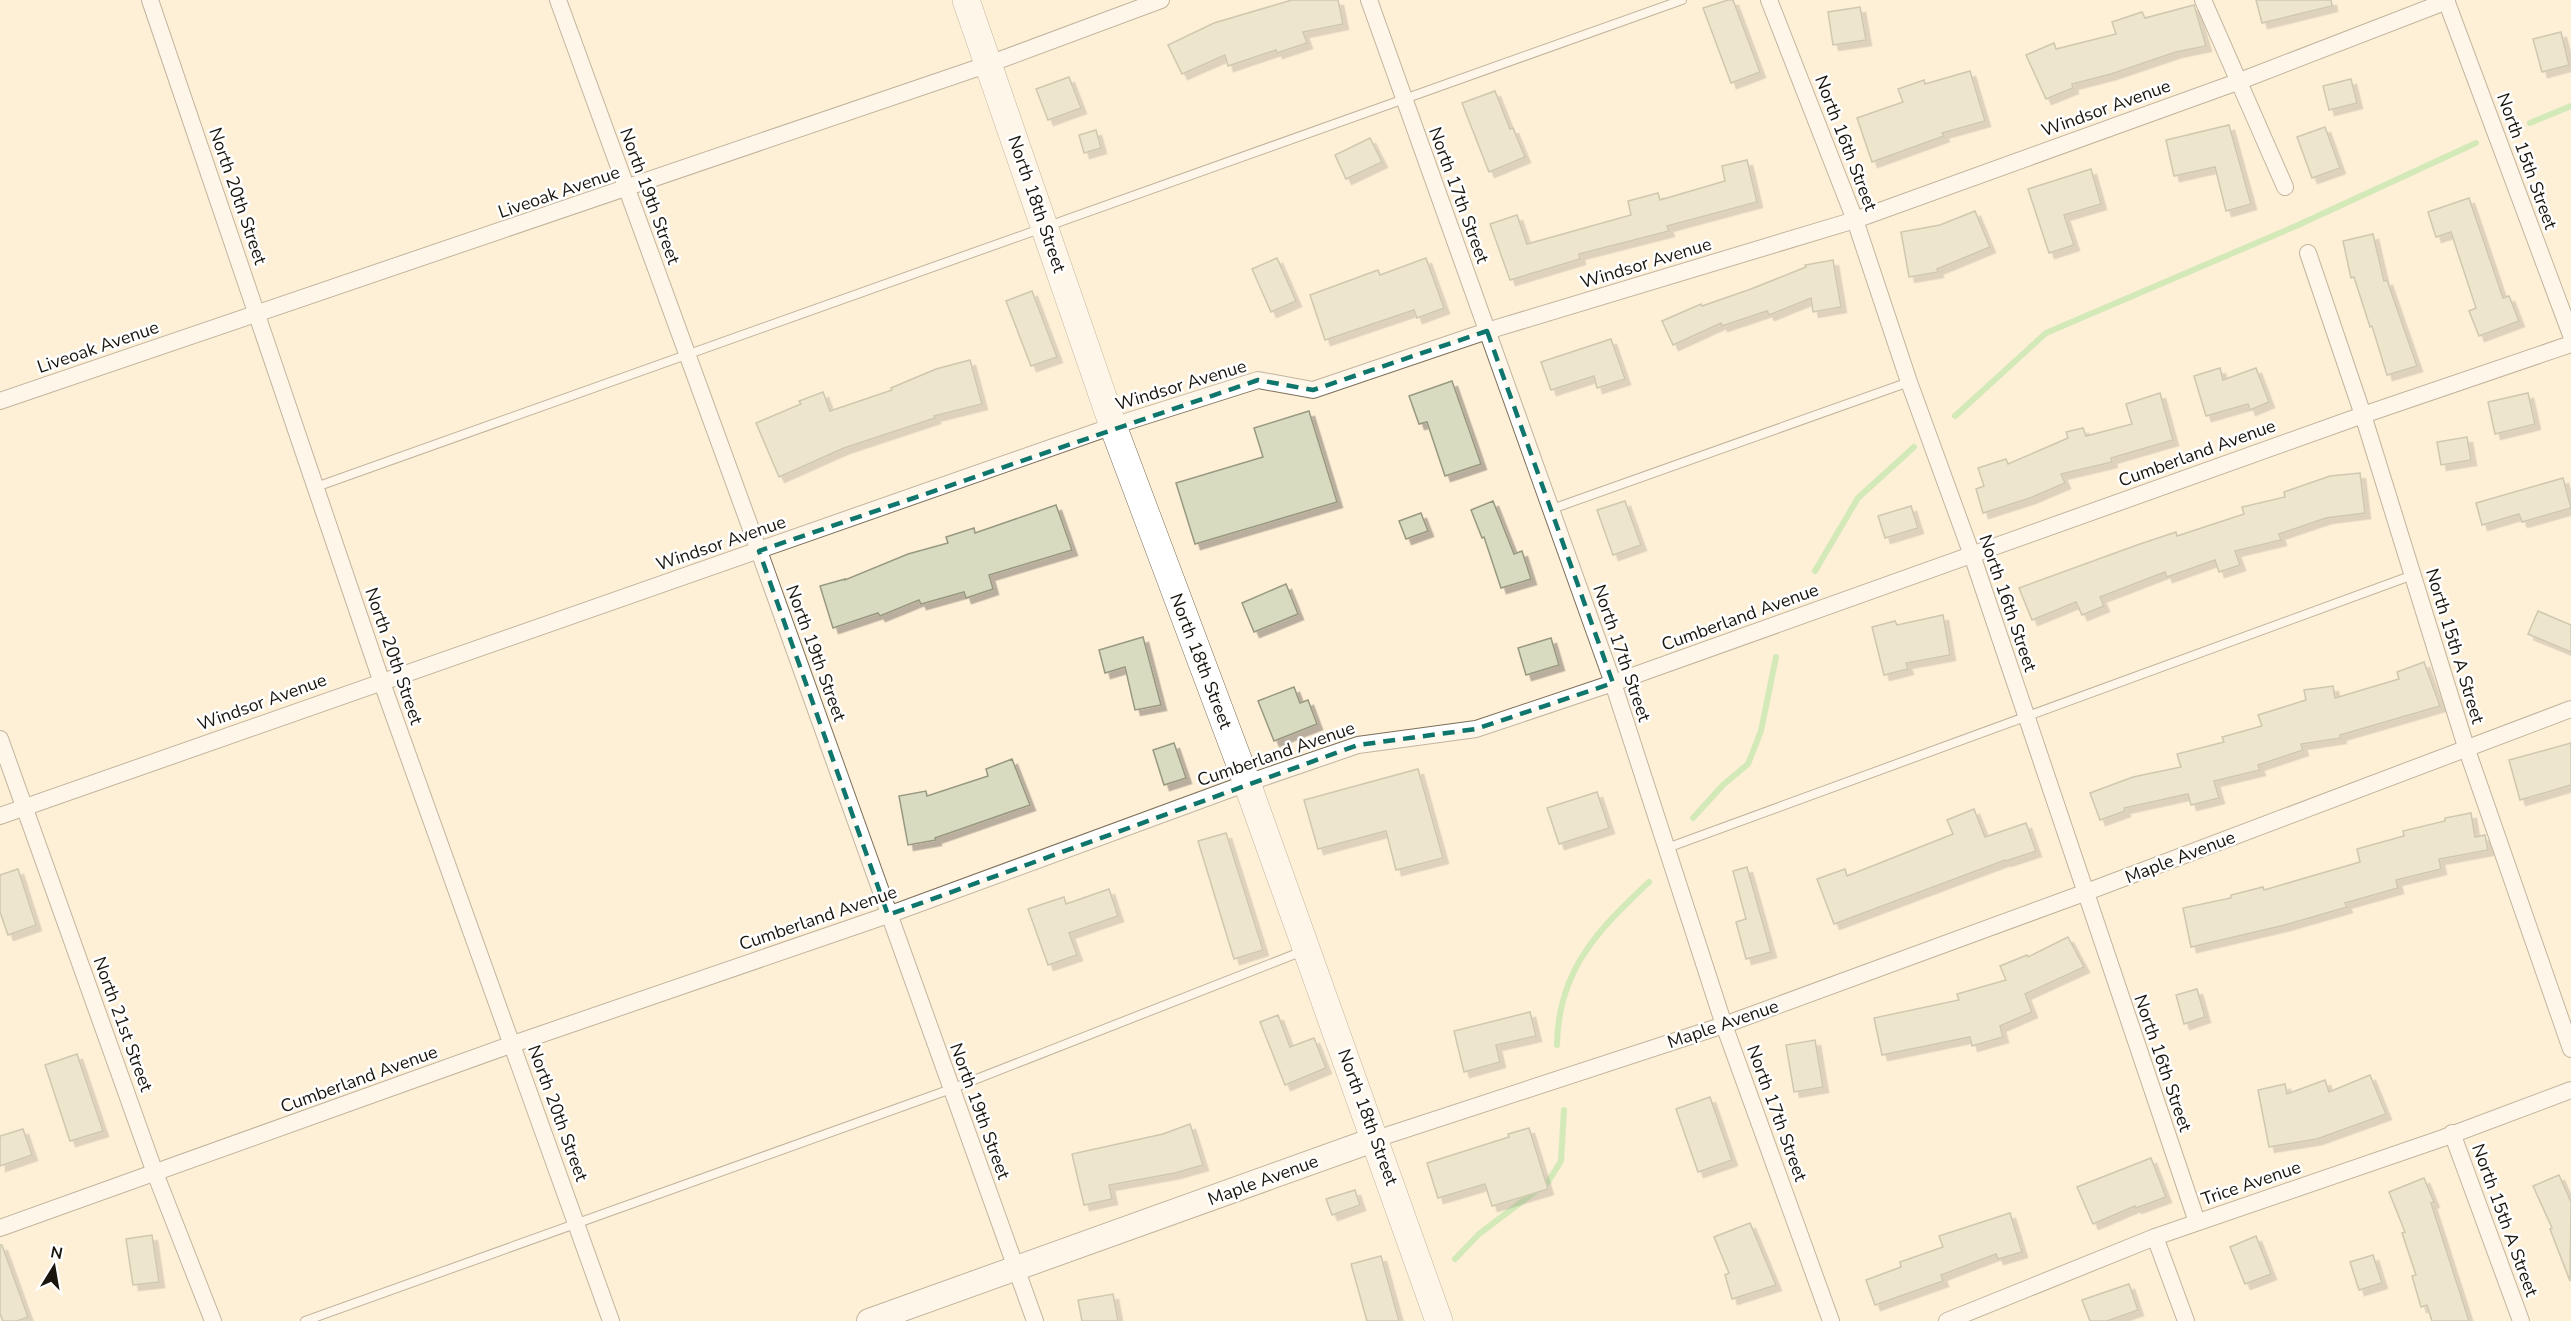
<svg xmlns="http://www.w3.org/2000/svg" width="2571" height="1321" font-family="'Nunito Sans',sans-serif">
<defs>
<filter id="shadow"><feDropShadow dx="5.5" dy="5.5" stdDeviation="0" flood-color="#0004"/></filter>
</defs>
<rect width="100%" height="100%" fill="#feefd7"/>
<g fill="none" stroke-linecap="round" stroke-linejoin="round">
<!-- stream -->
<g stroke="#9fe393" stroke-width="6">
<polyline points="2530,123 2571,106"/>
<polyline points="1955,416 2046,333 2296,226 2476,143"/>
<polyline points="1815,571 1858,498 1914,447"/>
<polyline points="1693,818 1723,785 1748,764 1761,731 1776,657"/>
<path d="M 1557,1045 C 1558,970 1598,930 1649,882"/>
<polyline points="1455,1259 1479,1234 1548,1182 1561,1161 1564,1110"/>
</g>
</g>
<!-- building -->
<g fill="#d9dbc0" stroke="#989980" stroke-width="1.5" filter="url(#shadow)">
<polygon points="1292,0 1338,0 1343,24 1303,32 1307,43 1277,53 1276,50 1228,66 1225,55 1182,74 1168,45 1214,23"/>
<polygon points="1728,0 1733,0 1760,72 1731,83 1703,8"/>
<polygon points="2256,0 2331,0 2332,6 2262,23"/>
<polygon points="2194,5 2206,46 2176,52 2111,74 2072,84 2073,88 2046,99 2026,55 2054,43 2056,49 2116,34 2112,22 2142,12 2145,18"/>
<polygon points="1860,7 1866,40 1833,45 1828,12"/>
<polygon points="2561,32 2569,65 2542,72 2533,39"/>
<polygon points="1970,71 1985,121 1942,133 1944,136 1872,162 1857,118 1903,102 1898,89 1924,80 1925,84"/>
<polygon points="1069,77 1081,108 1048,120 1036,89"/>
<polygon points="2351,79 2357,103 2329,110 2323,86"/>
<polygon points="1495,91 1510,129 1513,128 1525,157 1489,172 1462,103"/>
<polygon points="2229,125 2251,204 2226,211 2215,167 2174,176 2166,140"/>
<polygon points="2325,127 2340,168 2312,178 2297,137"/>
<polygon points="1096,130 1101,148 1084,153 1079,135"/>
<polygon points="1370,138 1382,162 1346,179 1335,155"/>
<polygon points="1747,160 1757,202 1667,226 1669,231 1579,254 1580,259 1510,280 1490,224 1517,215 1527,244 1631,215 1628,201 1658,193 1660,200 1725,181 1722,166"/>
<polygon points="2091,169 2101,204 2064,215 2074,245 2049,253 2028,189"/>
<polygon points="2469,198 2503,298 2509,296 2519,321 2479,336 2469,311 2476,308 2451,232 2436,237 2428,212"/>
<polygon points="1975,211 1990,247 1937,269 1938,272 1909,277 1901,232 1940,225"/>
<polygon points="2373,234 2384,281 2387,280 2417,366 2387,375 2372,326 2370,327 2354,277 2351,278 2343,241"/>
<polygon points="1277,258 1296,301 1271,312 1252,269"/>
<polygon points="1426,258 1444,308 1417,318 1414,310 1325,340 1310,295 1378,270 1380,275"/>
<polygon points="1833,260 1841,307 1813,312 1811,298 1769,315 1767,311 1722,326 1721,323 1673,345 1662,321 1701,304 1702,306 1751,289 1806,267 1805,265"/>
<polygon points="1032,291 1057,357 1031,366 1006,301"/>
<polygon points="1611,339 1625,379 1597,388 1594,376 1551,390 1541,362"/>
<polygon points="970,360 982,404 934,416 935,418 844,448 779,477 756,423 801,404 799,401 823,392 830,411 892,390 891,388 936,369"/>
<polygon points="2220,368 2223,380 2256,368 2269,402 2250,410 2248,404 2206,416 2194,376"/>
<polygon points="1452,381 1481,464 1445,476 1427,422 1419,424 1409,396"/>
<polygon points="2160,393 2173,440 2111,458 2112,462 2061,474 2065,483 2030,498 1983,513 1976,489 1984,486 1978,468 2006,459 2008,464 2068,438 2066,432 2083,428 2086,436 2132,424 2126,404"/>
<polygon points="2528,393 2535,424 2495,434 2488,402"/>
<polygon points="1309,411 1337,502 1195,544 1176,483 1263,457 1254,428"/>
<polygon points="2467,437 2471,460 2441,465 2437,442"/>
<polygon points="2360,473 2365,513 2326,518 2279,534 2281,540 2235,551 2240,565 2219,572 2215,560 2167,577 2165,572 2100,597 2104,606 2082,615 2076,602 2032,620 2019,588 2137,545 2176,532 2177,536 2244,514 2242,507 2285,497 2284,492 2330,476"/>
<polygon points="2563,478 2571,508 2522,522 2519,514 2482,525 2476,503"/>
<polygon points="1493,501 1514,554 1522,551 1531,579 1501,588 1484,537 1482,538 1471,510"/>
<polygon points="1625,501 1641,545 1613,555 1597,510"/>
<polygon points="1056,505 1072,550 989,575 993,589 966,598 964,592 921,604 919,600 880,616 878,613 833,628 820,586 845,579 845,580 908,554 948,543 946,537 974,528 975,533"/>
<polygon points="1911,506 1918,528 1885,538 1878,516"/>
<polygon points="1421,513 1428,531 1406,539 1399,521"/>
<polygon points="1286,584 1298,614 1254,632 1242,603"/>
<polygon points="2538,611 2571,625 2571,652 2528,634"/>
<polygon points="1943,615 1950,655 1906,663 1908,669 1884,675 1872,627 1895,621 1897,625"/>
<polygon points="1143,637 1161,705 1135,710 1125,667 1105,673 1099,650"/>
<polygon points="1551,638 1559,665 1526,675 1518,648"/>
<polygon points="2424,662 2440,706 2340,735 2341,738 2301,744 2303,750 2258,765 2260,770 2214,781 2219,798 2191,805 2188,794 2124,808 2125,811 2100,820 2090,793 2133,777 2181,767 2177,754 2224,742 2222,737 2262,726 2258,715 2306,700 2304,690 2333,686 2335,698 2399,679 2397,672"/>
<polygon points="1294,687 1300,703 1308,700 1317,724 1274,741 1258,701"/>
<polygon points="1174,743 1186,778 1164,785 1153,750"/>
<polygon points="2571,743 2571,785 2520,800 2509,760"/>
<polygon points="1012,759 1030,805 935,838 936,840 908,845 899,796 926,791 927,796 988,776 986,769"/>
<polygon points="1418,769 1443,858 1396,870 1386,831 1318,849 1304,800"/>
<polygon points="1597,792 1609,828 1559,844 1547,808"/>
<polygon points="1974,809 1985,837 2026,823 2036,851 2006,861 2005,860 1834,924 1817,879 1845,869 1847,876 1953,834 1947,820"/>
<polygon points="2471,813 2475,837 2485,835 2488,850 2439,859 2441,869 2396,880 2398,888 2345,903 2347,907 2285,925 2191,947 2183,908 2231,898 2231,895 2263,887 2264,890 2360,862 2357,849 2404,836 2403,831 2445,821 2445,818"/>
<polygon points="1226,833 1263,950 1234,959 1198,841"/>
<polygon points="1747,867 1771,952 1746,959 1736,922 1746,919 1733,871"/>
<polygon points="18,869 36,925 8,935 0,912 0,875"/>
<polygon points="1109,889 1118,916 1069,933 1077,955 1048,965 1028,909 1064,897 1066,904"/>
<polygon points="2068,937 2084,967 2025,994 2032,1012 2000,1026 2003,1037 1972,1046 1970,1037 1882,1055 1874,1018 1959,1000 1957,994 2006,980 2000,966 2027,955 2028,957"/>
<polygon points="2197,989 2205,1017 2184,1024 2176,995"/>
<polygon points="1530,1012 1536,1036 1496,1045 1500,1062 1464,1072 1454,1031"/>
<polygon points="1278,1015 1290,1047 1314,1038 1326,1068 1285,1085 1260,1022"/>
<polygon points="1815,1040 1823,1087 1794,1092 1786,1045"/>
<polygon points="77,1054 103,1131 70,1141 45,1065"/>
<polygon points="2370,1075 2386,1114 2317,1139 2269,1147 2258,1090 2285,1084 2287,1094 2325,1080 2329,1092"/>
<polygon points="1710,1097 1732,1160 1698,1172 1676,1109"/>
<polygon points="1190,1124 1203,1165 1175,1173 1109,1185 1112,1199 1084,1205 1072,1154 1163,1134"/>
<polygon points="1529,1128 1548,1189 1492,1206 1485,1184 1438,1198 1427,1163 1509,1137 1508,1134"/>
<polygon points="23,1129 32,1155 0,1166 0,1136"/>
<polygon points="2151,1158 2166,1197 2136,1208 2135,1206 2093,1224 2077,1187"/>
<polygon points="2559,1175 2571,1202 2570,1281 2550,1229 2552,1228 2533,1186"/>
<polygon points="2424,1178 2434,1202 2431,1203 2469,1321 2432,1321 2427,1305 2421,1307 2412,1276 2416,1275 2402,1233 2405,1232 2389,1192"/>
<polygon points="1355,1190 1360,1205 1332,1215 1326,1199"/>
<polygon points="2010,1213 2022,1252 1998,1259 1996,1254 1941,1275 1943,1281 1875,1305 1866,1280 1901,1267 1900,1262 1943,1247 1939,1236"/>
<polygon points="1750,1223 1776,1285 1732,1299 1725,1275 1729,1273 1714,1237"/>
<polygon points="152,1235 159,1282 133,1285 126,1239"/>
<polygon points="2256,1236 2271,1274 2245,1284 2230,1247"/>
<polygon points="0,1245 2,1245 28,1317 17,1321 3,1321 0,1314"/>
<polygon points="2373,1255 2382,1283 2359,1290 2350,1262"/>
<polygon points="1381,1256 1399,1321 1367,1321 1351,1264"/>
<polygon points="2129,1284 2138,1310 2107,1321 2090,1321 2082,1300"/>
<polygon points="1113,1294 1118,1321 1082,1321 1078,1300"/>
</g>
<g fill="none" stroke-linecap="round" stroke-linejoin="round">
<!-- lane casing -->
<g stroke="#7c6f59" stroke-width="10">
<g id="lane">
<polyline points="316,487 1682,0"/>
<polyline points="1552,509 1909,382"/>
<polyline points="1667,848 2413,575"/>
<polyline points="305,1321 951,1089 1303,951"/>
</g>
</g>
<!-- street casing -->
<g stroke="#7c6f59" stroke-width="18">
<g id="street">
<polyline points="150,0 381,680 611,1321"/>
<polyline points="558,0 759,551 1035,1321"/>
<polyline points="1369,0 1613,683 1724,1025 1831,1321"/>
<polyline points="1769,0 1855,220 1909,382 1972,555 2197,1222"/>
<polyline points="2203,0 2285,187"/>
<polyline points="2446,0 2571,335"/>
<polyline points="2308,253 2363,415 2466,747 2571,1049"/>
<polyline points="0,401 989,64 1161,0"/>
<polyline points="0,739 155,1173 213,1321"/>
<polyline points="0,816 1113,426 1258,380 1313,390 1487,331 1855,220 2240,81 2447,1"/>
<polyline points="2452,1133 2521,1321"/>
<polyline points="1376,1139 1724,1025 2084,893 2571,709"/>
<polyline points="0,1228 513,1044 888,915 1247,783 1358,745 1476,729 1613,683 2363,415 2571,344"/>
<polyline points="2155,1237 2186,1321"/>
<polyline points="1947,1321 2155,1237 2443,1138 2571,1090"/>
</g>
</g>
<!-- secondary casing -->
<g stroke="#7c6f59" stroke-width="26">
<polyline id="secondary" points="869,1321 1376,1139"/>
</g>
<!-- primary casing -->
<g stroke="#7c6f59" stroke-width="28">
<polyline id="primary" points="966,0 1113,426 1247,783 1439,1321"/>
</g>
<!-- lane -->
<use href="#lane" stroke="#fff" stroke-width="8"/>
<!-- street -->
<use href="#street" stroke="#fff" stroke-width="16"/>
<!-- secondary -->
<use href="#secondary" stroke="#fff" stroke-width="24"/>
<!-- primary -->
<use href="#primary" stroke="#fff" stroke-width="27"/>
</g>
<!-- marked area -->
<path d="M0 0H2571V1321H0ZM 1487,331 L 1613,683 L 1476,729 L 1358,745 L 888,915 L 759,551 L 1258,380 L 1313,390 Z" fill="#feefd7" fill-opacity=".55" fill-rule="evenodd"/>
<path fill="none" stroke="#0f766e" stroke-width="4.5" stroke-dasharray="12 8" stroke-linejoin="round" d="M 1487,331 L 1613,683 L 1476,729 L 1358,745 L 888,915 L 759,551 L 1258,380 L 1313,390 Z"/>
<g text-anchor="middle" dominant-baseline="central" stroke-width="5" stroke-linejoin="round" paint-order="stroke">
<!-- street labels -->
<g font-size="18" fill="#1a150d" stroke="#fff">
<text transform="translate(2106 108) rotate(-20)">Windsor Avenue</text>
<text transform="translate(1846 143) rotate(69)">North 16th Street</text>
<text transform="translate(2527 161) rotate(70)">North 15th Street</text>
<text transform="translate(559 192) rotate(-19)">Liveoak Avenue</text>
<text transform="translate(1459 195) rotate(70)">North 17th Street</text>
<text transform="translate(238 196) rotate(71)">North 20th Street</text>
<text transform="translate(650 196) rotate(70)">North 19th Street</text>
<text transform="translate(1037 204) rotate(71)">North 18th Street</text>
<text transform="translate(1646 263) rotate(-17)">Windsor Avenue</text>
<text transform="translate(98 347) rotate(-19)">Liveoak Avenue</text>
<text transform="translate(1181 385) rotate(-17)">Windsor Avenue</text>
<text transform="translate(2197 453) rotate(-20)">Cumberland Avenue</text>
<text transform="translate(721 543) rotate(-19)">Windsor Avenue</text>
<text transform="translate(2008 603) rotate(71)">North 16th Street</text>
<text transform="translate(1740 617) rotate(-20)">Cumberland Avenue</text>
<text transform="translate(2455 646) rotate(73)">North 15th A Street</text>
<text transform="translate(816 653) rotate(70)">North 19th Street</text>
<text transform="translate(1622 653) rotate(71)">North 17th Street</text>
<text transform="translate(394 656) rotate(71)">North 20th Street</text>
<text transform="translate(1201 661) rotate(69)">North 18th Street</text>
<text transform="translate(262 702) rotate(-20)">Windsor Avenue</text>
<text transform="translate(1276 754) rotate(-19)">Cumberland Avenue</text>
<text transform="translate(2180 857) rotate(-21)">Maple Avenue</text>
<text transform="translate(818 918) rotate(-19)">Cumberland Avenue</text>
<text transform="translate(123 1024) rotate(70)">North 21st Street</text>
<text transform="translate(1723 1024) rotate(-19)">Maple Avenue</text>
<text transform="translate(2163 1063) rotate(71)">North 16th Street</text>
<text transform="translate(359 1079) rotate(-20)">Cumberland Avenue</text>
<text transform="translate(980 1111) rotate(70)">North 19th Street</text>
<text transform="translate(558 1113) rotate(70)">North 20th Street</text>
<text transform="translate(1777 1113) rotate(70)">North 17th Street</text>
<text transform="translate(1368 1117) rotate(70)">North 18th Street</text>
<text transform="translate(1263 1180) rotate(-20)">Maple Avenue</text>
<text transform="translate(2251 1183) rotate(-19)">Trice Avenue</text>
<text transform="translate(2505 1220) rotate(70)">North 15th A Street</text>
</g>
</g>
<!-- north arrow -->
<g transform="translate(54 1267) rotate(11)" stroke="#ffffff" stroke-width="4.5" paint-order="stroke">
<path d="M0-4.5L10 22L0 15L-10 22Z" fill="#1a150d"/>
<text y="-9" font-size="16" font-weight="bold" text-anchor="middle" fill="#1a150d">N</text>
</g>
</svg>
